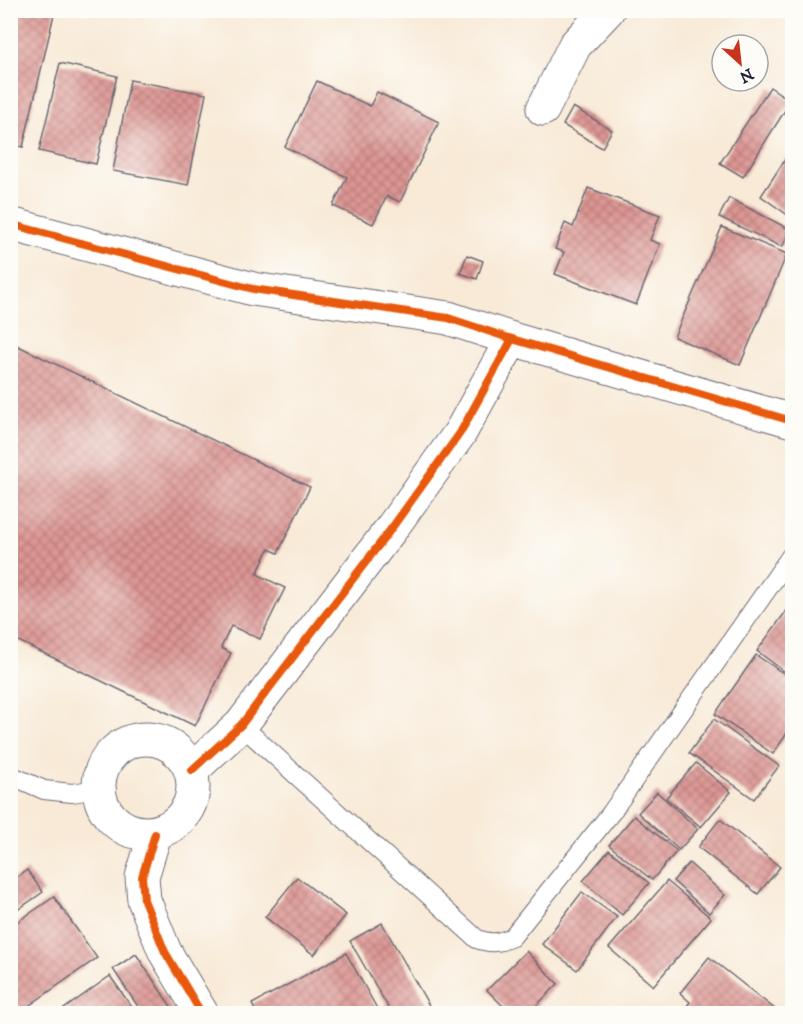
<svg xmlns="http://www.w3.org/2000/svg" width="803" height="1024" font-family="'IM FELL DW Pica',serif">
<defs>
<pattern id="building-cross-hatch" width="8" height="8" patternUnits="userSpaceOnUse" patternTransform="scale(1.5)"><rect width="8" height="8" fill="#dd9693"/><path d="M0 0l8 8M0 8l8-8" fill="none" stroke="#b37a79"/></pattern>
</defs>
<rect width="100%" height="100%" fill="#fdfcf7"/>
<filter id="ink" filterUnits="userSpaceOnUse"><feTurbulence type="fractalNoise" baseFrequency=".0167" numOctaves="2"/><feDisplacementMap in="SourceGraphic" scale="12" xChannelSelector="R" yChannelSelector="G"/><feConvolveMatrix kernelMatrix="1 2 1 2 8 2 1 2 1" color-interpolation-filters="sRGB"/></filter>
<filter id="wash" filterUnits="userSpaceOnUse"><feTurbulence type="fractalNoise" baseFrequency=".008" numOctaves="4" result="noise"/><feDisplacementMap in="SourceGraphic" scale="24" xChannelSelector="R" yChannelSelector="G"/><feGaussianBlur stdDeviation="1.35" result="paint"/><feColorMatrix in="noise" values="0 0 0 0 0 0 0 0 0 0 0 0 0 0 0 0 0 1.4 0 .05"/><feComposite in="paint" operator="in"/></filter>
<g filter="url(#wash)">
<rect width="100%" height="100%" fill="#f8ead7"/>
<g id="blocks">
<!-- building -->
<g fill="url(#building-cross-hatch)">
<polygon points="10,10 55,10 23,147 10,144"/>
<polygon points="60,63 117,76 96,164 39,151"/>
<polygon points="130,80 206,94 188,185 113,171"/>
<polygon points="317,81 370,106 377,92 439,122 400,202 387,196 373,224 333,206 347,177 285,147"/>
<polygon points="770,87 791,101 743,177 720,163"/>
<polygon points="573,107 612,130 602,148 563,125"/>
<polygon points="792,149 792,218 761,196"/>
<polygon points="588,188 660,215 650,240 660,244 636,305 555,274 564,252 555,249 565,223 573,227"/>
<polygon points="729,198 791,230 782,247 719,217"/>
<polygon points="722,227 787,254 740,365 674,337"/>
<polygon points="467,255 483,261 477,279 460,273"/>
<polygon points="10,342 310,487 278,553 269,549 257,574 285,588 260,639 231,626 221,648 231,653 195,726 10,637"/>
<polygon points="792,603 792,677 757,651"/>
<polygon points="756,655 792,679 792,726 773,754 715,714"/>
<polygon points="714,719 779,766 754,799 689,753"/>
<polygon points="696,763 731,792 701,827 666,798"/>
<polygon points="657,792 698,829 679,850 638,813"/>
<polygon points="634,816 677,851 652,880 609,845"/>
<polygon points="720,819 780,867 758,894 698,847"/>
<polygon points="609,850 649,883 622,915 583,881"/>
<polygon points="689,863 725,895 709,913 673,881"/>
<polygon points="27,870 43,892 10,915 10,882"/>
<polygon points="297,877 346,915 314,955 265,917"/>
<polygon points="667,881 711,918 653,986 609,948"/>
<polygon points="582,892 617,917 577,970 542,944"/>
<polygon points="54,897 97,958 17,1014 10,1014 10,927"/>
<polygon points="382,923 431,1009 423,1014 392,1014 350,941"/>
<polygon points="526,951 558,984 528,1014 511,1014 487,990"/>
<polygon points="346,953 379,1012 377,1014 257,1014 252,1004"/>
<polygon points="136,954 176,1014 143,1014 113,969"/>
<polygon points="709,957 781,1014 681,1014 690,1002 680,993"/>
<polygon points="110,976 136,1013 57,1014"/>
</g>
</g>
</g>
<g filter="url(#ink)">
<use href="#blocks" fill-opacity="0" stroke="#6d6872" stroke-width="1.5"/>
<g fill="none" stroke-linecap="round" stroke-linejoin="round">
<!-- lane casing -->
<g stroke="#6d6872" stroke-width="20">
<g id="lane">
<path d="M 241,725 L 477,939 C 491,944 499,943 512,937 L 611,813 L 792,554"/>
<polyline points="10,775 44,790 72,793 97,789"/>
</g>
</g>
<!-- street casing -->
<g stroke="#6d6872" stroke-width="35">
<g id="street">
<polyline points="543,109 575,45 608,10"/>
<polyline points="10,224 253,289 448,318 512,339 792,421"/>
<circle cx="146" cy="786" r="47"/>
<polyline points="192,770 241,725 391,529 460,433 512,339"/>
<polyline points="155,834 142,877 144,900 165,952 202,1014"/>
</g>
</g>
<!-- lane -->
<use href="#lane" stroke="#fff" stroke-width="18"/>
<!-- street -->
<use href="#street" stroke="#fff" stroke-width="33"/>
<!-- cycleway casing -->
<g stroke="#fdfcf7" stroke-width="11">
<g id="cycleway">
<polyline points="10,224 253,289 448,318 512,339 792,421"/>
<polyline points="192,770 241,725 391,529 460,433 512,339"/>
<polyline points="155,834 142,877 144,900 165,952 202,1014"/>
</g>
</g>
<!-- cycleway -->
<use href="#cycleway" stroke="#e8590c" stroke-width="8"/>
</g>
</g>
<!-- margin -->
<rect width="803" height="1024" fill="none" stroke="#fdfcf7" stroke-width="36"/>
<!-- north arrow -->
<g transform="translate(740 63) rotate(153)"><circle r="28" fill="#fdfcf7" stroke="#a5a5ac" stroke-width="1.5"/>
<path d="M0-4.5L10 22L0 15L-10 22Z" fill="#c8321e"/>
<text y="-9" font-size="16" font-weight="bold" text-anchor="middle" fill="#22223b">N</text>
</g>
</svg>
